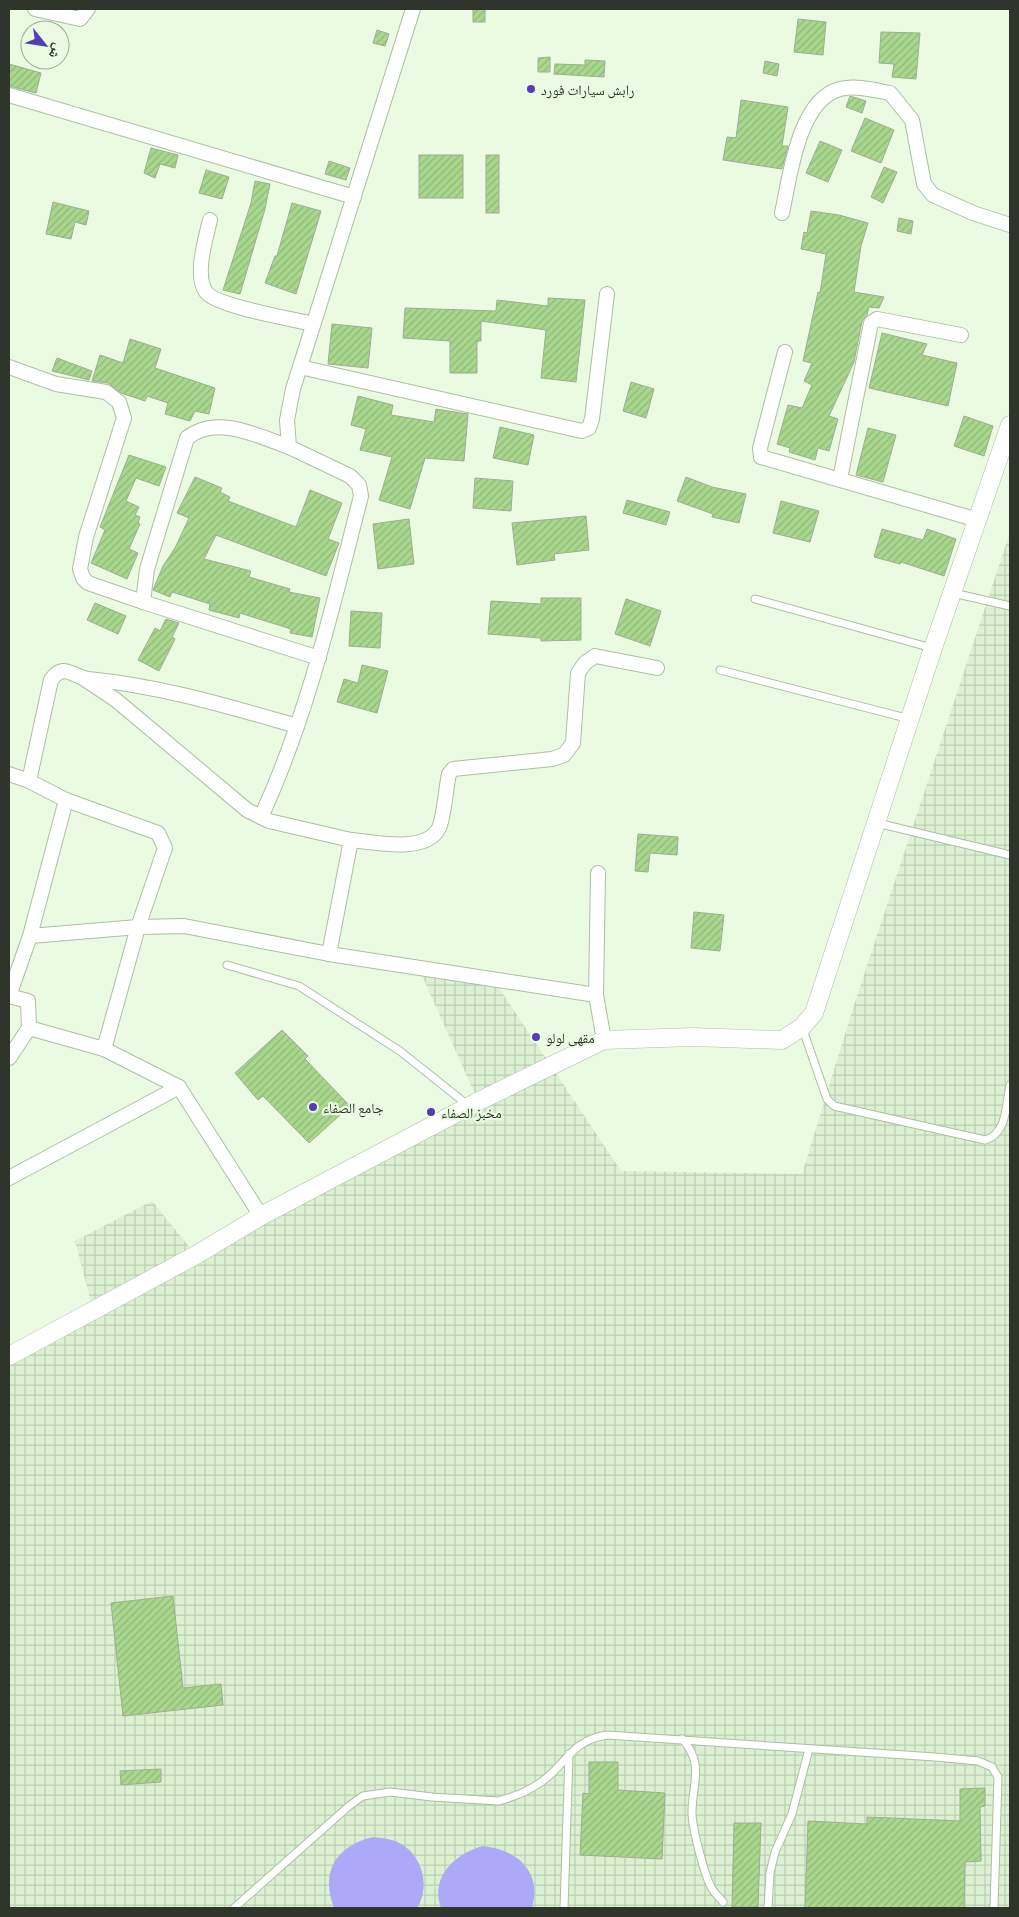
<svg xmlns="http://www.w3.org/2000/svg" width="1019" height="1917" font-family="Barlow,'Noto Naskh Arabic',sans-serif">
<defs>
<pattern id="industrial-grid" width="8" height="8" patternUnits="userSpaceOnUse" patternTransform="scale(1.25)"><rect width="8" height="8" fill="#dcf1d1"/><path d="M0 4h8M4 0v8" fill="none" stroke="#bdcfb4"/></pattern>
<pattern id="building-hatch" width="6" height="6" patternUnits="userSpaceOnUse" patternTransform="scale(1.25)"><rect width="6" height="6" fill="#a8d78d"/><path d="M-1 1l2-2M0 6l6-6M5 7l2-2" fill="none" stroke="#91b97a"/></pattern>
</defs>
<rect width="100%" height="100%" fill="#eafbe1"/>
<!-- industrial -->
<polygon fill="url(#industrial-grid)" points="1010,532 1010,1908 9,1908 9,1356 93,1310 75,1241 152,1201 196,1255 478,1101 420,971 497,985 621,1171 802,1174 854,1005"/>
<!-- water -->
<g fill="#acaaf8">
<path d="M 373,1837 C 384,1838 393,1839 403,1845 C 423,1858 430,1888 417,1908 L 334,1908 C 320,1871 336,1846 373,1837 Z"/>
<path d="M 483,1846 C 518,1850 542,1872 532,1908 L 441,1908 C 429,1877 456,1853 483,1846 Z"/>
</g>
<!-- building -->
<g fill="url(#building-hatch)" stroke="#9dad95">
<rect x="473" y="9" width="12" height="13"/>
<polygon points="798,19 826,22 823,55 794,52"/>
<polygon points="377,30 389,34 385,46 373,43"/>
<polygon points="881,32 920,33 916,79 892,77 894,64 879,63"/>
<polygon points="550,57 550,72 538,72 538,58"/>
<polygon points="585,60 605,61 604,77 554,74 555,64 585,65"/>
<polygon points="765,61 779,64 777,76 763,73"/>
<polygon points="9,64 41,73 36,93 9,86"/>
<polygon points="850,96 866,101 862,113 846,107"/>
<polygon points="741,100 788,107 782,146 788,146 782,169 723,160 727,137 736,138"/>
<polygon points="865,118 894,130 881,163 851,151"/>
<polygon points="820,141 842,150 828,182 806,173"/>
<polygon points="151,148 178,155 175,168 160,164 155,178 144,173"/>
<rect x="419" y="155" width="44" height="43"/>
<rect x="486" y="155" width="13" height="58"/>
<polygon points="329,161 350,168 346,180 325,174"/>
<polygon points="884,167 897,172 883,203 871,197"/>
<polygon points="206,170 229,177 222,199 199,193"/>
<polygon points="255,181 270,184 265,209 240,294 223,290 251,203"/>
<polygon points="53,202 89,211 86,225 75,222 71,239 46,234"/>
<polygon points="292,203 321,211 296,294 265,283 275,256 277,256"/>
<polygon points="811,211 839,215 868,223 861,246 854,292 884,297 879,308 869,307 867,315 862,321 854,362 829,416 838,419 829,451 818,448 815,460 789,452 790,448 777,444 788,405 802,408 812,385 804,381 812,363 803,361 818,292 820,293 826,254 801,249 804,232 807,233"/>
<polygon points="899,218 913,221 911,234 897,231"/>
<polygon points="548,298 585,300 576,382 541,378 546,330 481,321 481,341 477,341 477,373 450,373 450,341 403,338 405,308 496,311 497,300 548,306"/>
<polygon points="332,324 372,328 368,368 328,364"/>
<polygon points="882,333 927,344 922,355 957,363 948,406 869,388"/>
<polygon points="130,339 161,349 155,368 215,388 209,414 195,411 190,421 165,414 168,403 147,396 145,401 121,393 108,383 92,381 100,355 123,363"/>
<polygon points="57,358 92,371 89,380 52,371"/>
<polygon points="631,382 654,389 646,418 623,411"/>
<polygon points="358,396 393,405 391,415 434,422 436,409 468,414 464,461 425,458 410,509 379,500 392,457 360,450 366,429 351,425"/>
<polygon points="964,416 993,426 984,456 954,446"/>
<polygon points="500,427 534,435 528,465 493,458"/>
<polygon points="868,428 896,435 883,482 856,475"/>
<polygon points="129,455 166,467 159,486 136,478 126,501 139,507 135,515 140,517 138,523 140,524 129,549 138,553 127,579 91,563 105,530 100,527"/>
<polygon points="195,477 222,488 220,492 230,497 228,501 296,527 310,490 342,503 328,539 339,543 326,576 216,535 204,559 251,571 249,577 290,589 289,592 320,598 312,637 290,633 291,629 240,613 239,618 209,610 210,604 172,592 170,597 153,590 163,566 175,548 189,518 177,513"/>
<polygon points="686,477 712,487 746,494 739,523 712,517 713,514 677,501"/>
<polygon points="475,478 513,481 511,511 473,508"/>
<polygon points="627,500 670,512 666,525 623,513"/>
<polygon points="781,501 819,511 810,542 773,533"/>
<polygon points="586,516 589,550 554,554 555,560 517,565 512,523"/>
<polygon points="409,519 414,564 378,569 373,524"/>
<polygon points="882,529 923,540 927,529 956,539 944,576 901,562 900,564 874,557"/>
<polygon points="541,598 581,598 581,640 541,641 541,638 488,634 491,601 541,604"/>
<polygon points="626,599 661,611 650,646 615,634"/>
<polygon points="95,603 126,616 118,634 87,620"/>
<polygon points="351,611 382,613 380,648 349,646"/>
<polygon points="166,619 179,623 172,637 175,639 159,671 138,660 155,628 160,631"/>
<polygon points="362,665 388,671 377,713 337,702 344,679 358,683"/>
<polygon points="638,834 678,837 677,855 650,853 648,872 635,871"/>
<polygon points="694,912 724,915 720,951 691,948"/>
<polygon points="282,1030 308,1056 305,1059 350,1106 309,1143 263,1096 258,1100 235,1073"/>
<polygon points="173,1596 183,1688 221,1684 223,1705 123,1716 111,1603"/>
<polygon points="589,1762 618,1762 618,1790 665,1793 662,1859 580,1855 583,1793 589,1794"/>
<polygon points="161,1769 161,1782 121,1785 120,1771"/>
<polygon points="985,1788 985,1806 980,1807 981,1861 965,1862 964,1908 805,1908 808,1821 867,1824 867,1817 960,1821 960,1789"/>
<polygon points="734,1823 761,1823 758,1907 732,1907"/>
</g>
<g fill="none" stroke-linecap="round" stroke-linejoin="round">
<!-- service casing -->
<g stroke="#aebea5" stroke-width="9">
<g id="service">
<polyline points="953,593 1010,606"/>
<polyline points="755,599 932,648"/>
<polyline points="720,670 910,719"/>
<polyline points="877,823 1010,855"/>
<polyline points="227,965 299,986 400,1051 469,1106"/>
<path d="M 802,1027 L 827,1099 L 834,1106 L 985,1140 C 1007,1134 1006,1105 1010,1085"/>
<path d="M 682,1739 C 705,1763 692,1785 692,1812 C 692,1828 704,1873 711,1887 C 714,1893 719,1897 723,1902"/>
<path d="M 234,1908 L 349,1806 L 363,1796 L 390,1792 L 432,1797 L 498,1801 C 514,1797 531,1790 544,1780 C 568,1761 573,1740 607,1735 L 935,1757 L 978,1761 L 992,1767 L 998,1777 L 994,1908"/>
<polyline points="564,1908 569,1754"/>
<polyline points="768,1908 770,1873 775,1852 792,1814 809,1749"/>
</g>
</g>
<!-- minor casing -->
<g stroke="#aebea5" stroke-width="16">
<g id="minor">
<polyline points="35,9 80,19 88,9"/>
<polyline points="9,95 354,197"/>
<path d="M 782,213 C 790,177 798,100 840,89 C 856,85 874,90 890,93 L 912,120 L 924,184 L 933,195 L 973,213 L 1010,225"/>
<path d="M 210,220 C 206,238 194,275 206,292 C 215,306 293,319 313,324"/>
<polyline points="785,352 760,448 761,457 978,520"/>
<polyline points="9,367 56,384 106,392 119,402 124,418 86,537 80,569 83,578 88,583 143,602"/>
<polyline points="300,367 582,431 589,428 592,419 607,294"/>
<path d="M 289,447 C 258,436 216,414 187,438 L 147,569 L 143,602 L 319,658"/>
<polyline points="840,479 871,323 877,319 961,335"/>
<path d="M 83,678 L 116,700 L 247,810 L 261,817 C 308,715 333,605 361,496 L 359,485 L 350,476 L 289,447 L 287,420 L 293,389 L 413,9"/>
<polyline points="9,774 29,781 66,800 158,833 165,848 138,927 104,1049"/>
<path d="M 29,781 L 51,680 C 54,676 57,672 63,671 C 71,671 80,678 88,679 C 161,686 227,706 297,726"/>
<polyline points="66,800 30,936 138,927 184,926 329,954 596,995 604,1040"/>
<polyline points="261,817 269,821 351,840 329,954"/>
<path d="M 351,840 C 374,842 426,854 439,828 C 444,817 446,787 449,774 L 453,769 L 552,759 L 564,755 L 573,743 L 578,673 L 585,663 L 595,656 L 657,668"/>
<polyline points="596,995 598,873"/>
<polyline points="9,996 28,1001 29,1028 104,1049 179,1087 261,1216"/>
<polyline points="9,996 30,936"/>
<polyline points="9,1058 29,1028"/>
<polyline points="9,1178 179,1087"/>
</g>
</g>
<!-- tertiary casing -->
<g stroke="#aebea5" stroke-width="19">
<polyline id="tertiary" points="9,1356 196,1255 261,1216 479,1101 604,1040 693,1037 782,1040 802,1027 814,1013 933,648 1010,425"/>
</g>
<!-- service -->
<use href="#service" stroke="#fff" stroke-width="7"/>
<!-- minor -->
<use href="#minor" stroke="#fff" stroke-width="14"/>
<!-- tertiary -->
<use href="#tertiary" stroke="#fff" stroke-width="18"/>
</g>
<!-- markers -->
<g fill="#533eb6" stroke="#eafbe1" stroke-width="2">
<circle cx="531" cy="89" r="5"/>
<circle cx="536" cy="1037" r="5"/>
<circle cx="313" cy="1107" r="5"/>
<circle cx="431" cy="1112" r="5"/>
</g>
<g text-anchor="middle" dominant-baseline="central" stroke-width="4.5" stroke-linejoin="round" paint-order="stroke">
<!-- poi labels -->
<g font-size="14" fill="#2f352b" stroke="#eafbe1" text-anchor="start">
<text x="541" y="89">رابش سيارات فورد</text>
<text x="546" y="1037">مقهى لولو</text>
<text x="323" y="1107">جامع الصفاء</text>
<text x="441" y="1112">مخبز الصفاء</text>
</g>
</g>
<!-- border -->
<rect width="1019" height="1917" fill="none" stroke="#2f352b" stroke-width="20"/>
<!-- north arrow -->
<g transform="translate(45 45) rotate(120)"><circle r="24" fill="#eafbe1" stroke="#9fac98"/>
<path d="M0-4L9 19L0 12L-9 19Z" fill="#533eb6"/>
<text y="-8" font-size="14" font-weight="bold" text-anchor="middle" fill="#2f352b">ش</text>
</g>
</svg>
